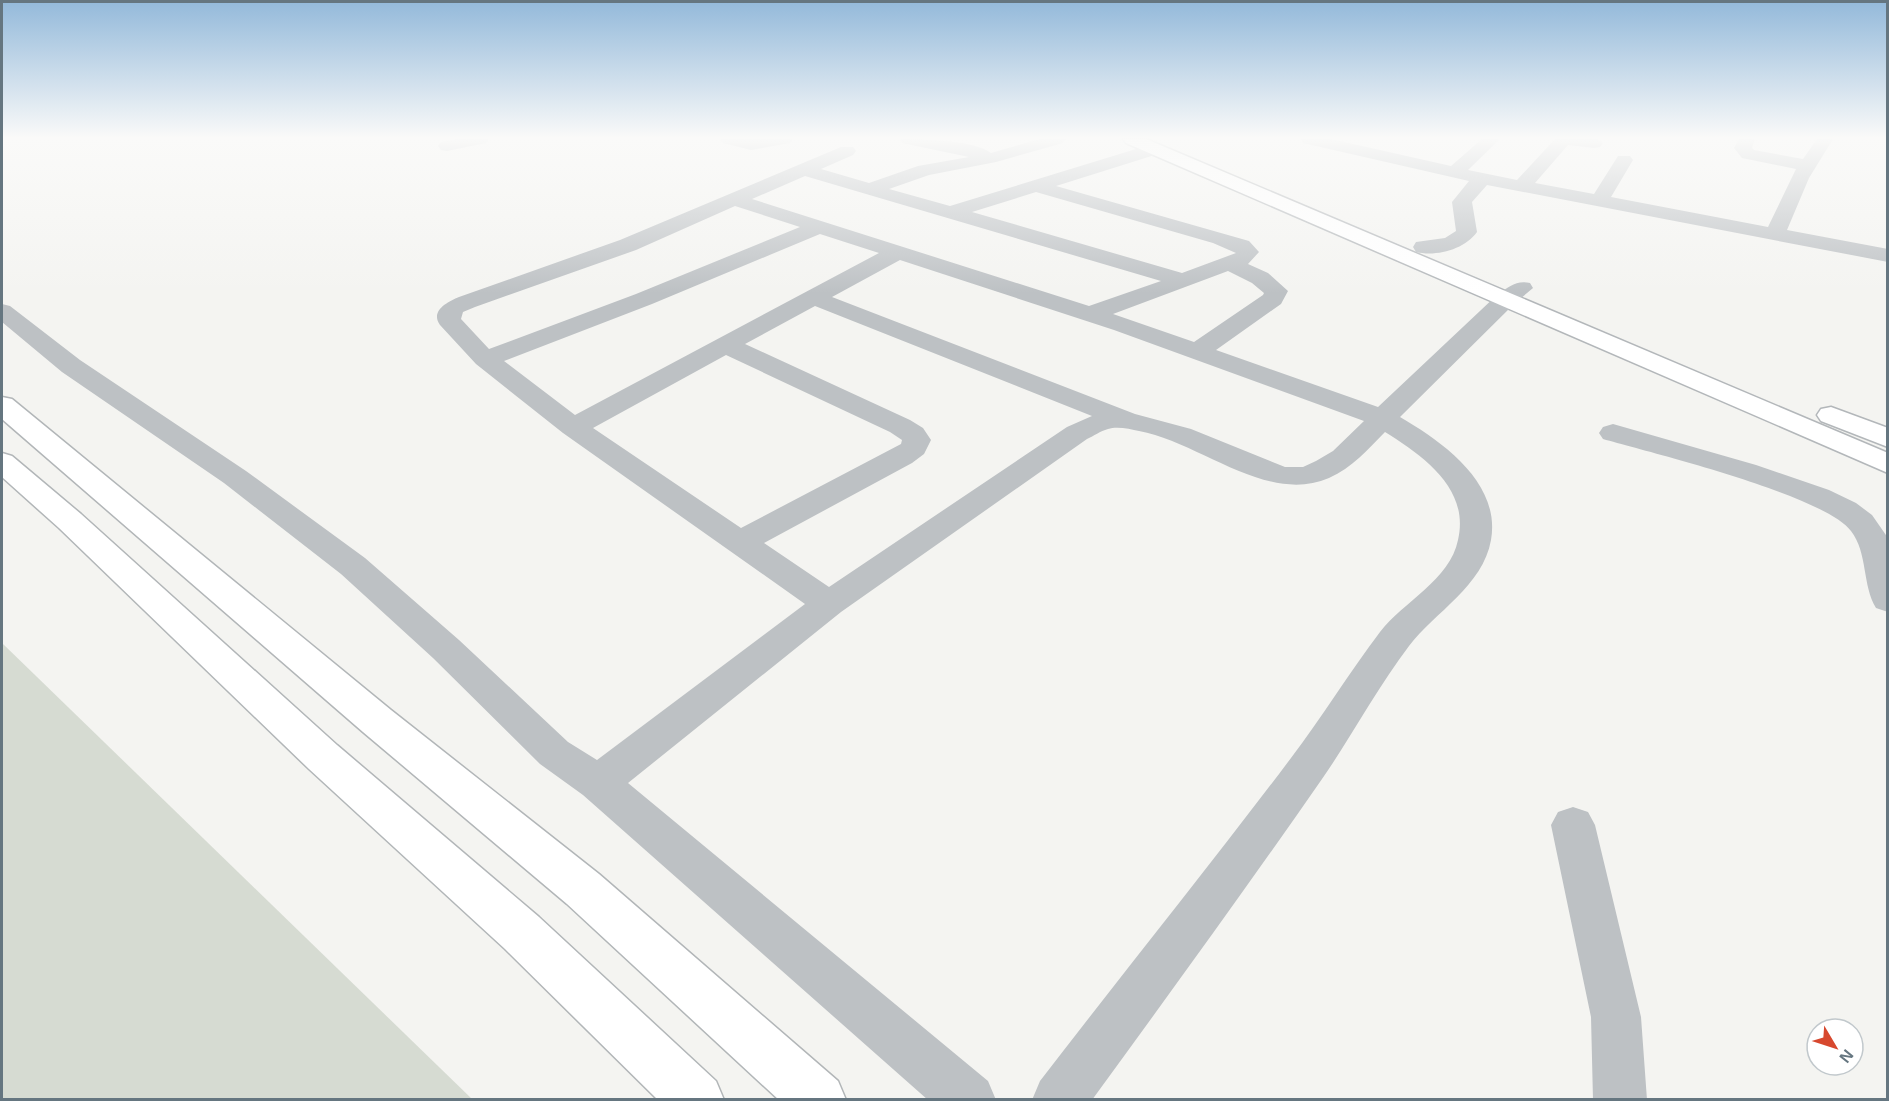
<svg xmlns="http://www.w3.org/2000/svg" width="1889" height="1101" font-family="Arial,sans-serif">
<rect width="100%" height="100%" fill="#f4f4f1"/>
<!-- green -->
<polygon fill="#d6dbd2" points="2,643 472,1099 2,1099"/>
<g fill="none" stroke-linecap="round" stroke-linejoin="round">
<!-- major casing -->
<g stroke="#b3b7ba" stroke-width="3">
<g id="major">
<polygon points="1123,139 1146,139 1888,453 1888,473 1126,143"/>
<polygon points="1831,407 1888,428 1888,447 1821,421 1817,415 1821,409"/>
</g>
</g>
<!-- highway casing -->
<g stroke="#b2b6b8" stroke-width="3">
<g id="highway">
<polygon points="2,397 12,399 391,710 599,874 838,1081 846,1100 779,1100 567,904 363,732 2,419"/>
<polygon points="2,453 12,456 81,514 337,745 539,917 716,1081 724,1100 658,1100 505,949 309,769 59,528 2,477"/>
</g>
</g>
<!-- minor -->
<g fill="#bdc1c4" fill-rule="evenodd">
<polygon points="457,139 489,139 486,143 447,151 441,150 438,146 441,142"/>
<polygon points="720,139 793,139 790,143 751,150 723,143"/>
<path d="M 900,139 C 920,139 975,140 991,153 L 1039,139 L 1066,139 L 1063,143 L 996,162 L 929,175 L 889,189 L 950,206 L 1149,145 L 1161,145 L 1164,149 L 1161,153 L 1056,186 L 1249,241 L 1259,252 L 1248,264 L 1268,273 L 1288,291 L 1281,304 L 1216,350 L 1378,407 L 1498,294 C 1509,287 1516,280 1530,283 L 1533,288 L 1514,304 L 1400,417 C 1443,442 1501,483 1491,540 C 1483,586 1435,612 1409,646 C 1377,688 1352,736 1322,779 C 1247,887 1170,993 1092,1100 L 1032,1100 L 1040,1081 C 1123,973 1209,867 1291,758 C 1322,717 1349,673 1380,632 C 1403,602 1450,580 1458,540 C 1470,488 1423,456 1385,432 C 1368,449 1352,468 1329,478 C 1267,505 1200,442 1139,431 C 1130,429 1117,426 1108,429 C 1100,431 1094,436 1087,439 L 841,612 L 628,783 L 988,1081 L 996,1100 L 928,1100 L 583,795 L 540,764 L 433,658 L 341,574 L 224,483 L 62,372 L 2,322 L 2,304 L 10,306 L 80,360 L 246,471 L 365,558 L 459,640 L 568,742 L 597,760 L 805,604 L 563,433 L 476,364 L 440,325 C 430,311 447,302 459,297 L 620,240 L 841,147 L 853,147 L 856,151 L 853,155 L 821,169 L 869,183 L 918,166 L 969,157 L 902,143 ZM 805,176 L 1161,281 L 1089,306 L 752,199 ZM 1036,192 L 1213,243 L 1236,253 L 1182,273 L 972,212 ZM 735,206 L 800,227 L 636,294 L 489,349 L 461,319 L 463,312 L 475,307 L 636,250 ZM 820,234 L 879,253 L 575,415 L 504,361 L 652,304 ZM 900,260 L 1114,330 L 1364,421 L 1333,451 L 1316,461 L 1303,467 L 1285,467 L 1191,429 L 1135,414 L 832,297 ZM 1228,271 L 1252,283 L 1264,293 L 1263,295 L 1194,342 L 1113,314 ZM 815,306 L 1092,416 L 1067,427 L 829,587 L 764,543 L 912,463 L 924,454 L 931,440 L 923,428 L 910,420 L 745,344 ZM 726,355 L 890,432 L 902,440 L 901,444 L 741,528 L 593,428 Z"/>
<path d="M 1300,139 L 1331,139 L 1451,166 L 1482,139 L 1500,139 L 1468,170 L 1517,180 L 1555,139 L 1598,139 L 1603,143 L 1600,147 L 1594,148 L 1568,145 L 1535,183 L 1594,194 L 1618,156 L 1630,156 L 1633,160 L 1611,197 L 1768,227 L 1796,169 L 1742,158 L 1734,148 L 1739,139 L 1755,139 L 1752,148 L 1754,150 L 1803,159 L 1817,139 L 1833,139 L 1809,178 L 1787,230 L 1888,249 L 1888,262 L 1487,185 L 1472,202 L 1477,232 C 1465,249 1437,257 1416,252 L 1413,247 L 1416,242 L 1445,238 L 1456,231 L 1452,202 L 1469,181 L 1303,143 Z"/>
<path d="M 1613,424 L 1756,465 L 1829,490 L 1856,503 L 1872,515 L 1888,538 L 1888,612 L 1876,608 C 1862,585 1868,553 1851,531 C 1824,495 1652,453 1603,439 L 1599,433 L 1603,427 Z"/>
<polygon points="1573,807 1588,812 1595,825 1641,1017 1647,1100 1593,1100 1591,1017 1551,825 1558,812"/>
</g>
<!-- major -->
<use href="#major" fill="#fff" fill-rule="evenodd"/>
<!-- highway -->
<use href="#highway" fill="#fff" fill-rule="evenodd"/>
</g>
<!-- sky -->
<linearGradient id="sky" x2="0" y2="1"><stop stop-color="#93b9da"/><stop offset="0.47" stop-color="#fafaf9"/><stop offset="1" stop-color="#fafaf9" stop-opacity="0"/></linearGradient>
<rect width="1889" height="293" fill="url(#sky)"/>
<!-- border -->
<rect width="1889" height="1101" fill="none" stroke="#657680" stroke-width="6"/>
<!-- north arrow -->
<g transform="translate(1835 1047) rotate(129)"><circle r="28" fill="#ffffff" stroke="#c1c8cc" stroke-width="1.5"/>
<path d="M0-4.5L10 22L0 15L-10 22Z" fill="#d7482e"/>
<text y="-9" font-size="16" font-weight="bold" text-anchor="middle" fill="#657680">N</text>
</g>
</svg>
